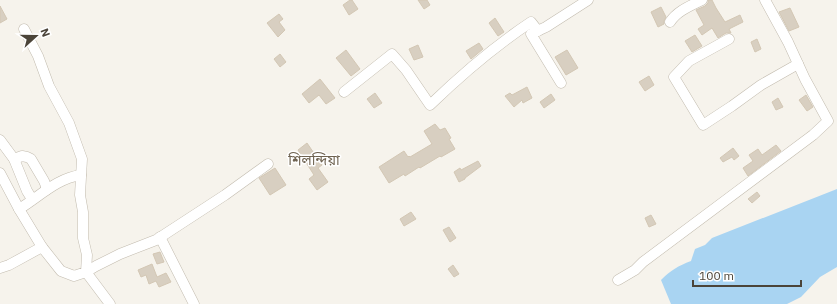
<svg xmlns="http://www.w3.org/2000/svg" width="837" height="304" font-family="'IBM Plex Sans','Noto Sans Bengali',sans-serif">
<rect width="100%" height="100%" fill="#f6f3ec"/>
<!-- water -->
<path fill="#a9d4f2" d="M 837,189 L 837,267 L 820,277 L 801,297 L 787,304 L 671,304 L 661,280 C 671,270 678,266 691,261 L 695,249 L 705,245 L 712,238 Z"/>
<!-- building -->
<g fill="#d8cfc1" stroke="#d3c7b4">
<polygon points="350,0 352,0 358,9 349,15 343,5"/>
<polygon points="418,0 427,0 430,5 424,9"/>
<polygon points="708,0 712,0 716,8 725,22 740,15 743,22 729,29 731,33 726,33 718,38 712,28 702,35 698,29 704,25 696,10 705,6 708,3"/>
<polygon points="0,6 7,19 0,23"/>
<polygon points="661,7 666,17 664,21 664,24 658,27 651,12"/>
<polygon points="790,8 799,27 789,31 779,12"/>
<polygon points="279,14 283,19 279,22 285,30 278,37 267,23"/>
<polygon points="495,18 504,32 498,36 489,23"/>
<polygon points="695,35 702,46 692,52 685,41"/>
<polygon points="757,39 761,49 755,52 751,42"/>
<polygon points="479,43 483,49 471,59 466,51"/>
<polygon points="418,45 423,57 414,60 409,49"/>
<polygon points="346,50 360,69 351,76 336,58"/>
<polygon points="567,50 578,68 566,75 555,57"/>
<polygon points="280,54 286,62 280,67 274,59"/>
<polygon points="649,76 654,85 645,91 639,82"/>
<polygon points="320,79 335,98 326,104 319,95 309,103 302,94"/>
<polygon points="527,87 532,98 523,103 522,100 514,107 505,96 510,93 512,95"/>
<polygon points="375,93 382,103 374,108 367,99"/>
<polygon points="551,94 555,100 544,108 540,102"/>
<polygon points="806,95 813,107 807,111 799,100"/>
<polygon points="778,98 783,107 776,110 772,102"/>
<polygon points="435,124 440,130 445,128 451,138 449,139 455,149 441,157 440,156 420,168 419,167 405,176 404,174 389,183 379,167 404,151 408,157 409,156 410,157 432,144 424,131"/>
<polygon points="307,143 322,165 318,168 328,182 317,190 309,179 314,175 298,150"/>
<polygon points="776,145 781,151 748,176 743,168 753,161 749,155 758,149 762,155"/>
<polygon points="733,148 739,156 734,160 732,157 723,162 720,158"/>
<polygon points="478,161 481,166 465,178 465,179 459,182 454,172 460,168 461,170"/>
<polygon points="275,168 286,185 270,195 259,178"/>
<polygon points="757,192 760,196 752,203 748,199"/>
<polygon points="411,212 416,219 404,226 400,219"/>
<polygon points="651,215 656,224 649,227 645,218"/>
<polygon points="449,227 456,238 450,242 443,230"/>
<polygon points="160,252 164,262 157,264 153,254"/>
<polygon points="152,264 157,277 166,273 171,282 159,287 156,281 149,284 146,275 141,277 138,270"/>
<polygon points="453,265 459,274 454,277 448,269"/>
</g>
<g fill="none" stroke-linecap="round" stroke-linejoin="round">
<!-- minor casing -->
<g stroke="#c2bbae" stroke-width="11">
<g id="minor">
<path d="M 670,22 C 677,11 690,6 702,0"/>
<polyline points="729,39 689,61 674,77 703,125 732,106 761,85 798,64"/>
<polyline points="561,83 531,34 546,27 588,0"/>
<path d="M 344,92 L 392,54 L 406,70 L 430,105 C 462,74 495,46 531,22 L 538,31"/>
<polyline points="0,140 14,159 27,191 32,199"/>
<polyline points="14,159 22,156 27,157 31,159 44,181 46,186 46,190"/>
<polyline points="0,173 19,209 42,247 61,271 74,276 86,272 87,255 83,238 83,212 80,195 82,159 69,123 49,86 38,56 24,29"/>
<path d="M 19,209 C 39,197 57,178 81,175"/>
<polyline points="160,237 194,304"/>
<polyline points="0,268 9,265 42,247"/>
<polyline points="618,280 635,270 643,262 813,135 828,121 805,79 788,42 765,0"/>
<polyline points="110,304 86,272 96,266 120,254 156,240 225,195 268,164"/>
</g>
</g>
<!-- minor -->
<use href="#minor" stroke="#fff" stroke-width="10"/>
</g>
<g text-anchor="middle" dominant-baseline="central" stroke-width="3" stroke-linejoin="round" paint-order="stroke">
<!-- quarter labels -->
<g font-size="14" fill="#6e6250" stroke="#fff">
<text x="314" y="160">শিলন্দিয়া</text>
</g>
</g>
<!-- north arrow -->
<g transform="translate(36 36) rotate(69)" stroke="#ffffff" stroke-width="3" paint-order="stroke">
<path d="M0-3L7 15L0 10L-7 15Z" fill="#4b4439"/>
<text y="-6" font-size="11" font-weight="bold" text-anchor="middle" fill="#4b4439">N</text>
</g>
<!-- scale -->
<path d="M693 280v6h108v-6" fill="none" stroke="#4b4439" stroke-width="2"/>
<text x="699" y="280" font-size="12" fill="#4b4439" stroke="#ffffff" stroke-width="3" paint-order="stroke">100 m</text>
</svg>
